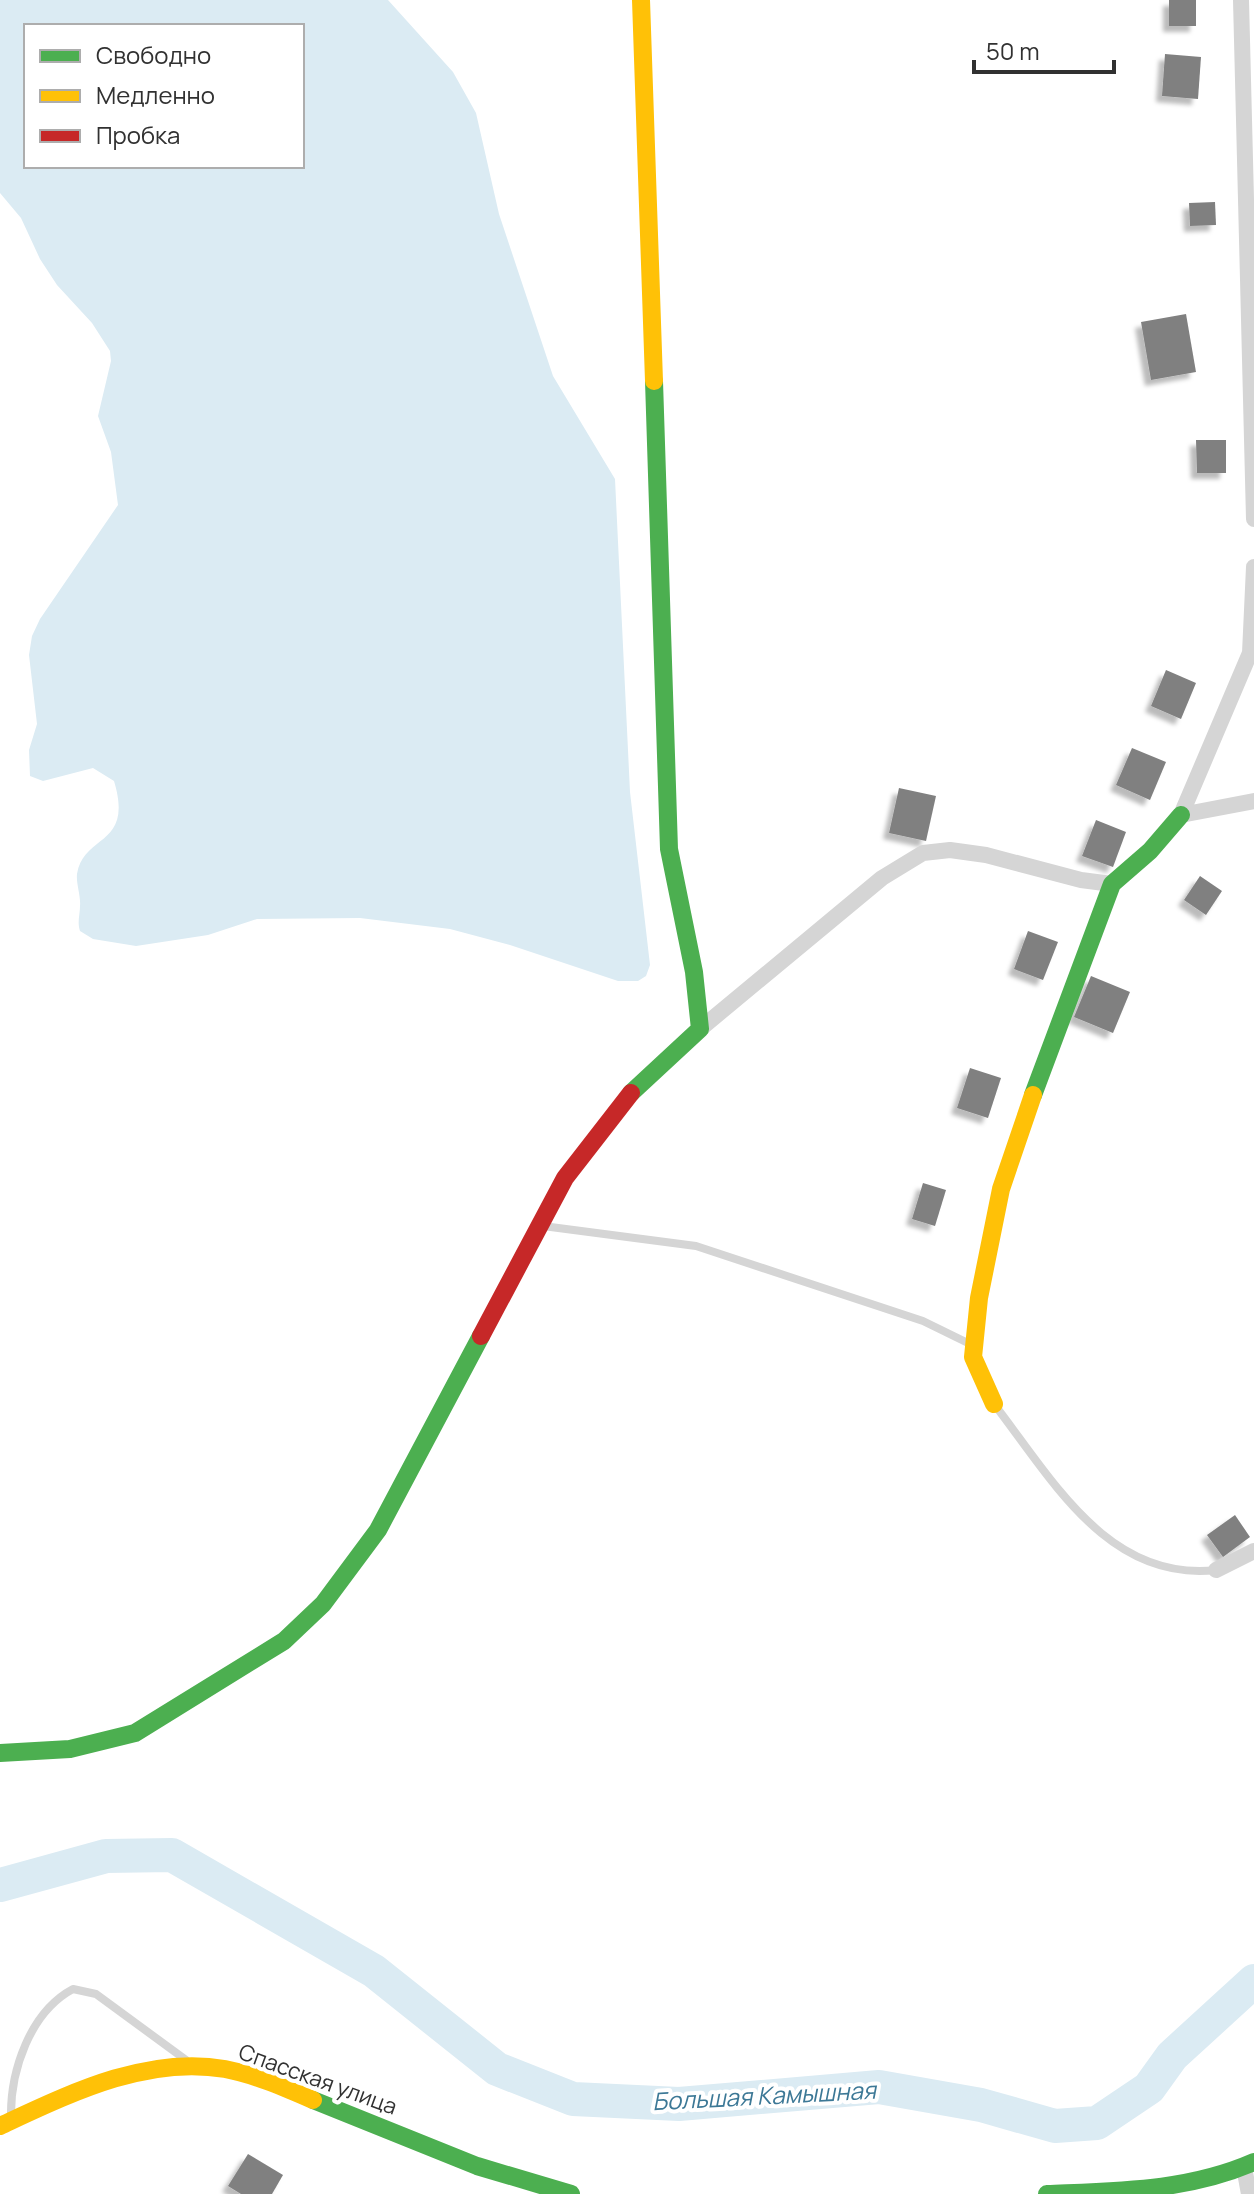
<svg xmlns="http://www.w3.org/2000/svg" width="1254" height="2194" font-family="Manrope,sans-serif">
<defs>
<filter id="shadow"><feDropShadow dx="-6" dy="6" stdDeviation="2" flood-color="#0004"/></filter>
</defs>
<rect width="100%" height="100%" fill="#fff"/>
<!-- water -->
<path fill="#dbebf3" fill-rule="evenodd" d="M 0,0 L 388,0 L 453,72 L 476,113 L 499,214 L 553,376 L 615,479 L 630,792 L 650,965 L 646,976 L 638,981 L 618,981 L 510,945 L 450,929 L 360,918 L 257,919 L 208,935 L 136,946 L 93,939 L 80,931 C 77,922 80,915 80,906 C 81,896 76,884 77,874 C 84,833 134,847 114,781 L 93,768 L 43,781 L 30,776 L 29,750 L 37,724 L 29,655 L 32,636 L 40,619 L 118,505 L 111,452 L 98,416 L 111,361 L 110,351 L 92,323 L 57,285 L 40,259 L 21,218 L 0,193 ZM 26,26 L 302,26 L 302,166 L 26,166 Z"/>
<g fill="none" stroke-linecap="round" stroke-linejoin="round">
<!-- river -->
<polyline stroke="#dbebf3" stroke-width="34" points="0,1885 106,1856 172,1855 374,1971 497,2069 573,2099 679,2104 879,2087 981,2105 1055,2126 1097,2123 1149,2088 1172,2056 1254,1981"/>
</g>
<!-- building -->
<g fill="#808080" filter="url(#shadow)">
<rect x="1169" y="0" width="27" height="26"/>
<polygon points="1165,54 1201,57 1198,99 1162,96"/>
<polygon points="1215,202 1216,225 1190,226 1189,203"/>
<polygon points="1186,314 1196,372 1151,380 1141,322"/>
<polygon points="1196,440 1226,440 1226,473 1197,473"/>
<polygon points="1166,670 1196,683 1181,719 1151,706"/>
<polygon points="1132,748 1166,762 1150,800 1116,785"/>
<polygon points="899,788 936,796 926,841 889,833"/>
<polygon points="1096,820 1126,832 1113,867 1082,856"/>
<polygon points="1200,876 1222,891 1206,915 1184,900"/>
<polygon points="1028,931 1058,942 1043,980 1014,969"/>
<polygon points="1091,976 1130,992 1113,1033 1074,1017"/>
<polygon points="970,1068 1001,1078 988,1118 957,1108"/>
<polygon points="923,1183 946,1190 935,1226 912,1219"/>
<polygon points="1235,1515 1250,1537 1223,1557 1207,1535"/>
<polygon points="248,2154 283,2175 272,2194 241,2194 228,2186"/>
</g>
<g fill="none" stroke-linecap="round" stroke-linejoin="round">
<!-- lane -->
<g stroke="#d5d5d5" stroke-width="8">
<polyline points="543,1226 696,1246 923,1321 970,1344"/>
<path d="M 994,1404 C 1052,1479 1108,1582 1216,1570"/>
<path d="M 11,2118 C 10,2071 30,2012 73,1989 L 96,1994 L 186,2060"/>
</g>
<!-- street -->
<g stroke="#d5d5d5" stroke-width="16">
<polyline points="1241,0 1254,519"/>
<polyline points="1254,567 1250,653 1181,815 1254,801"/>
<polyline points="700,1029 882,878 923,853 950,850 986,855 1081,880 1112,884"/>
<polyline points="1216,1570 1254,1551"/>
<polyline points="1244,2167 1249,2194"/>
</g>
<!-- fast -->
<g stroke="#4caf50" stroke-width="18">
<polyline points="631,1093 700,1029 694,972 669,849 654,381"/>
<polyline points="1033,1095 1112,884 1150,851 1181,815"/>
<polyline points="0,1753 70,1749 135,1733 284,1641 323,1604 378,1530 481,1336"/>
<polyline points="313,2100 477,2166 571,2194"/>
<path d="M 1047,2194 C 1118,2191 1188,2191 1254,2162"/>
</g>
<!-- slow -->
<g stroke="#ffc107" stroke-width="18">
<polyline points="641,0 654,381"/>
<polyline points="994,1404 973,1357 979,1298 1001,1189 1033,1095"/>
<path d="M 0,2126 C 69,2094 147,2055 225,2069 C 256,2075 285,2088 313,2100"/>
</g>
<!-- jam -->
<polyline stroke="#c62828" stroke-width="18" points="481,1336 565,1178 631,1093"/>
</g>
<g text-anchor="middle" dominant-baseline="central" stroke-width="8" stroke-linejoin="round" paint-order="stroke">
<!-- street labels -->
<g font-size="22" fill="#313131" stroke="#fff">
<text transform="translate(318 2079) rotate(20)">Спасская улица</text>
</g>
<!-- water labels -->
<g font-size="24" font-style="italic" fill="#3c7896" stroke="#fff">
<text transform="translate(764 2095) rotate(-3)">Большая Камышная</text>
</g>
</g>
<!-- legend -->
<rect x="24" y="24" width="280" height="144" fill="#ffffff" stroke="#adadad" stroke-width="2"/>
<rect x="40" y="50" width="40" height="12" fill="#4caf50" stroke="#adadad" stroke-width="2"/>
<text x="96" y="64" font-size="24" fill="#313131">Свободно</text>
<rect x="40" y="90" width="40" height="12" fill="#ffc107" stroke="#adadad" stroke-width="2"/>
<text x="96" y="104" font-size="24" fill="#313131">Медленно</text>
<rect x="40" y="130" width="40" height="12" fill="#c62828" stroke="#adadad" stroke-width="2"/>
<text x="96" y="144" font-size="24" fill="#313131">Пробка</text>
<!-- scale -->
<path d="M974 60v12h140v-12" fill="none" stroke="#313131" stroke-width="4"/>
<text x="986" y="60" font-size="24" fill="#313131" stroke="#ffffff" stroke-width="6" paint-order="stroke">50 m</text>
</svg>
